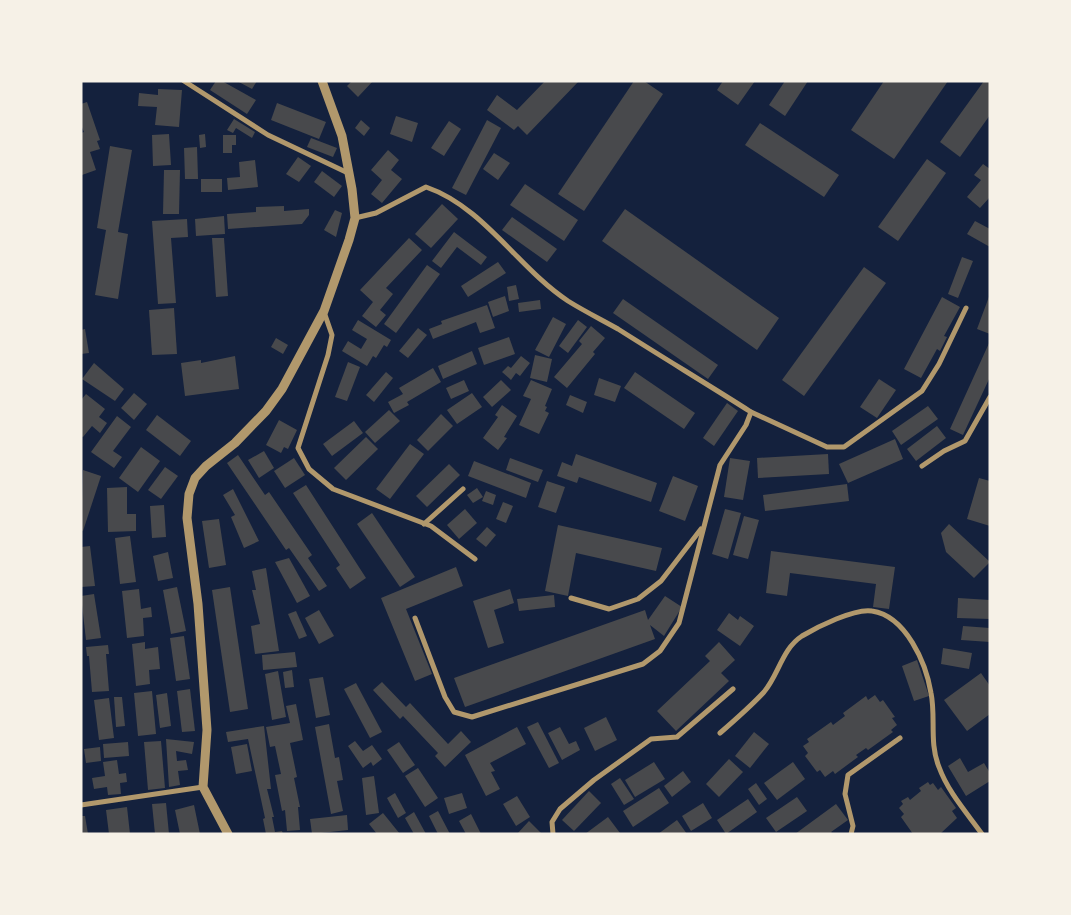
<svg xmlns="http://www.w3.org/2000/svg" width="1071" height="915" font-family="Inter,sans-serif">
<rect width="100%" height="100%" fill="#14213d"/>
<!-- building -->
<g fill="#48494c">
<polygon points="216,81 222,81 256,100 247,114 210,90"/>
<polygon points="237,81 257,81 252,89"/>
<polygon points="352,81 373,81 358,97 347,86"/>
<polygon points="545,81 579,81 527,135 518,126 514,130 487,110 497,95 517,110"/>
<polygon points="634,81 644,81 663,94 584,211 558,194"/>
<polygon points="723,81 755,81 738,105 717,90"/>
<polygon points="785,81 808,81 785,116 769,105"/>
<polygon points="884,81 948,81 894,159 851,130"/>
<polygon points="984,81 990,81 990,115 960,157 940,142"/>
<polygon points="158,89 182,90 179,127 155,125 157,107 138,106 139,93 158,95"/>
<polygon points="87,102 100,140 97,141 100,149 90,152 96,170 82,175 81,133 84,132 81,125 81,104"/>
<polygon points="277,103 326,122 319,139 271,120"/>
<polygon points="396,116 418,123 412,142 390,134"/>
<polygon points="234,119 255,132 252,138 236,128 233,133 227,130"/>
<polygon points="361,120 370,128 364,136 355,128"/>
<polygon points="487,120 501,128 466,195 452,188"/>
<polygon points="449,121 461,129 444,156 431,148"/>
<polygon points="760,123 839,175 824,197 745,145"/>
<polygon points="169,134 171,165 153,166 152,135"/>
<polygon points="205,134 206,147 200,148 199,135"/>
<polygon points="223,135 236,135 236,145 232,145 232,153 223,153"/>
<polygon points="311,138 337,148 333,157 307,147"/>
<polygon points="110,146 132,150 118,232 128,234 118,299 95,295 106,230 97,228"/>
<polygon points="197,147 198,179 185,179 184,148"/>
<polygon points="388,150 399,160 391,170 402,179 382,203 371,194 382,180 371,170"/>
<polygon points="494,153 510,163 498,180 483,169"/>
<polygon points="298,157 311,166 299,182 286,174"/>
<polygon points="927,159 946,173 898,241 878,227"/>
<polygon points="255,160 258,187 228,190 227,178 240,177 239,162"/>
<polygon points="983,164 990,169 990,197 980,208 967,197 981,180 974,175"/>
<polygon points="164,170 180,170 179,214 163,214"/>
<polygon points="322,171 342,186 334,197 314,182"/>
<rect x="201" y="179" width="21" height="13"/>
<polygon points="525,184 578,220 564,241 510,205"/>
<polygon points="442,204 458,219 431,248 415,234"/>
<polygon points="284,206 284,211 309,209 309,215 302,224 228,229 227,214 256,212 256,207"/>
<polygon points="625,209 779,318 757,350 602,241"/>
<polygon points="335,210 342,213 336,237 324,230"/>
<polygon points="224,216 225,234 196,236 195,219"/>
<polygon points="512,217 557,249 547,262 502,230"/>
<polygon points="187,219 188,237 171,238 176,303 158,304 152,221"/>
<polygon points="975,221 990,229 990,247 967,234"/>
<polygon points="454,232 487,257 481,265 457,247 441,268 432,261"/>
<polygon points="212,238 224,238 228,296 216,297"/>
<polygon points="409,238 422,250 386,288 393,294 380,310 386,315 376,327 362,316 373,302 360,290"/>
<polygon points="962,257 973,261 958,298 948,294"/>
<polygon points="498,262 506,273 468,297 461,286"/>
<polygon points="427,265 440,274 396,333 384,324"/>
<polygon points="864,267 886,283 804,396 782,380"/>
<polygon points="516,285 519,299 509,301 507,287"/>
<polygon points="990,294 990,334 977,329"/>
<polygon points="505,296 509,311 493,317 488,302"/>
<polygon points="942,297 960,307 944,336 947,337 940,351 937,349 921,378 904,369"/>
<polygon points="623,299 718,365 708,379 613,313"/>
<polygon points="540,300 541,309 519,312 518,303"/>
<polygon points="487,305 495,328 480,333 476,322 433,339 429,329 442,324 441,321"/>
<polygon points="174,308 177,354 152,355 149,310"/>
<polygon points="553,317 566,324 549,357 535,350"/>
<polygon points="358,320 391,340 387,347 384,345 376,358 373,356 367,366 342,351 348,341 361,349 367,339 352,330"/>
<polygon points="578,320 587,327 568,353 559,346"/>
<polygon points="591,326 605,338 593,352 595,354 567,388 554,377 582,344 579,341"/>
<polygon points="418,328 427,335 408,358 399,351"/>
<polygon points="85,329 89,353 81,354 81,330"/>
<polygon points="509,337 515,354 484,365 478,348"/>
<polygon points="276,338 288,345 283,354 271,347"/>
<polygon points="990,341 990,377 963,435 950,429"/>
<polygon points="472,351 477,364 443,379 438,366"/>
<polygon points="535,355 552,359 547,382 530,378"/>
<polygon points="235,356 239,389 185,396 181,363 201,360 201,363"/>
<polygon points="521,356 530,363 520,376 516,373 511,380 502,372 508,366 511,368"/>
<polygon points="348,362 360,367 347,401 335,397"/>
<polygon points="94,363 124,389 115,401 82,379"/>
<polygon points="433,368 441,382 407,402 409,405 394,413 388,402 403,394 399,388"/>
<polygon points="386,372 393,378 374,402 366,395"/>
<polygon points="635,372 695,413 684,429 624,388"/>
<polygon points="599,378 621,386 615,402 594,395"/>
<polygon points="879,379 896,390 877,418 860,407"/>
<polygon points="464,380 469,391 451,399 446,388"/>
<polygon points="501,380 511,390 492,407 483,397"/>
<polygon points="531,380 552,389 545,406 547,407 545,411 549,413 539,434 519,425 531,399 523,396"/>
<polygon points="134,393 147,404 134,420 121,408"/>
<polygon points="472,393 482,407 457,424 447,410"/>
<polygon points="86,394 105,409 99,417 107,423 100,433 92,426 83,437 81,436 81,400"/>
<polygon points="570,395 587,402 583,413 566,405"/>
<polygon points="727,403 738,411 714,446 703,438"/>
<polygon points="502,405 517,416 504,437 507,438 498,450 483,438 498,417 495,415"/>
<polygon points="928,406 938,419 901,445 892,431"/>
<polygon points="389,410 400,421 375,443 365,432"/>
<polygon points="441,414 453,426 428,451 417,440"/>
<polygon points="157,415 191,441 180,456 146,430"/>
<polygon points="117,416 131,427 113,451 122,457 114,468 91,452"/>
<polygon points="279,420 297,430 288,449 284,447 281,453 266,445"/>
<polygon points="354,421 363,433 332,456 323,444"/>
<polygon points="937,426 946,438 916,461 907,449"/>
<polygon points="366,437 378,449 346,480 334,468"/>
<polygon points="895,439 903,459 848,483 839,464"/>
<polygon points="410,444 424,454 390,499 376,489"/>
<polygon points="141,447 160,461 138,492 119,478"/>
<polygon points="264,451 274,468 259,478 248,460"/>
<polygon points="576,454 657,483 651,502 579,477 577,483 557,476 562,462 572,466"/>
<polygon points="828,454 829,474 758,478 757,458"/>
<polygon points="238,455 265,495 269,492 312,555 308,558 327,586 319,591 289,548 286,550 227,463"/>
<polygon points="294,458 305,475 285,488 274,471"/>
<polygon points="510,458 543,470 538,482 506,470"/>
<polygon points="730,458 750,461 743,500 724,497"/>
<polygon points="474,461 531,483 526,498 468,476"/>
<polygon points="449,464 460,475 427,507 416,496"/>
<polygon points="165,467 178,476 161,499 148,490"/>
<polygon points="83,470 101,476 83,531 81,530"/>
<polygon points="673,476 698,486 685,521 659,511"/>
<polygon points="979,478 990,481 990,526 967,519"/>
<polygon points="547,481 565,487 556,513 538,507"/>
<polygon points="847,484 849,501 765,511 763,495"/>
<polygon points="306,485 366,578 350,589 336,568 340,565 293,493"/>
<polygon points="127,487 127,514 136,514 136,531 108,532 107,488"/>
<polygon points="477,488 483,497 473,503 467,495"/>
<polygon points="233,489 259,541 244,548 231,517 235,515 223,495"/>
<polygon points="486,491 496,495 493,505 482,501"/>
<polygon points="503,502 513,506 506,523 496,519"/>
<polygon points="164,505 166,537 152,538 150,506"/>
<polygon points="465,509 477,523 459,539 447,525"/>
<polygon points="725,509 741,513 728,559 712,554"/>
<polygon points="372,513 415,577 400,587 357,524"/>
<polygon points="744,516 759,520 748,559 733,555"/>
<polygon points="219,519 226,565 209,568 202,521"/>
<polygon points="949,524 990,562 974,578 946,552 941,533"/>
<polygon points="558,525 662,548 656,571 576,553 568,596 545,591"/>
<polygon points="487,527 496,535 486,547 476,539"/>
<polygon points="130,536 136,582 120,584 115,538"/>
<polygon points="90,546 95,586 81,587 81,547"/>
<polygon points="771,551 895,567 889,609 873,607 876,584 790,573 787,596 766,593"/>
<polygon points="168,552 173,578 158,581 153,556"/>
<polygon points="289,558 310,596 297,603 275,562"/>
<polygon points="456,567 463,586 406,609 432,674 415,681 381,598"/>
<polygon points="266,568 279,651 255,654 251,626 260,624 252,590 256,590 252,571"/>
<polygon points="177,587 186,631 171,634 163,590"/>
<polygon points="230,587 248,709 230,712 212,590"/>
<polygon points="139,589 141,609 151,607 152,617 143,618 144,636 127,638 122,591"/>
<polygon points="510,589 514,603 494,610 504,643 488,648 473,601"/>
<polygon points="94,594 101,638 86,640 81,596"/>
<polygon points="554,595 555,607 519,611 517,599"/>
<polygon points="665,596 682,607 664,636 650,625 655,639 465,707 454,678 645,610 648,620"/>
<polygon points="958,598 990,600 990,619 957,618"/>
<polygon points="319,610 334,636 319,644 305,618"/>
<polygon points="296,611 307,636 299,639 288,614"/>
<polygon points="729,613 738,620 740,616 754,626 740,646 717,630"/>
<polygon points="963,626 990,628 990,642 961,640"/>
<polygon points="184,636 190,679 176,681 170,638"/>
<polygon points="145,642 145,649 158,647 160,669 149,670 150,684 136,686 132,644"/>
<polygon points="719,642 735,660 721,673 729,681 676,731 657,711 710,661 705,656"/>
<polygon points="108,645 109,654 106,654 109,691 92,692 89,656 87,656 86,647"/>
<polygon points="943,648 972,653 969,669 941,664"/>
<polygon points="295,652 297,667 263,670 262,655"/>
<polygon points="917,660 929,696 914,701 902,666"/>
<polygon points="292,670 294,687 285,688 283,672"/>
<polygon points="278,671 286,717 272,720 265,674"/>
<polygon points="981,673 990,686 990,714 967,731 944,700"/>
<polygon points="323,677 330,715 316,718 309,679"/>
<polygon points="382,682 406,707 410,703 448,744 461,731 471,742 445,767 435,756 438,753 403,716 400,719 373,690"/>
<polygon points="356,683 382,732 370,738 344,689"/>
<polygon points="190,689 195,731 182,732 177,691"/>
<polygon points="152,691 156,734 138,736 134,693"/>
<polygon points="167,693 171,726 160,728 156,695"/>
<polygon points="875,695 880,702 883,700 895,717 892,718 897,725 891,730 893,732 868,750 866,748 856,755 858,757 835,774 833,771 825,777 820,770 817,772 805,756 808,753 803,746 809,742 807,739 831,722 833,725 845,716 843,713 866,696 868,700"/>
<polygon points="114,697 122,697 125,726 116,727"/>
<polygon points="109,698 114,738 99,740 94,700"/>
<polygon points="296,704 303,740 290,743 297,777 294,778 300,807 298,807 300,830 287,831 285,810 282,811 275,775 281,774 275,746 270,747 266,727 290,723 286,706"/>
<polygon points="606,717 617,740 595,751 584,728"/>
<polygon points="538,722 559,763 549,768 527,727"/>
<polygon points="329,724 335,758 339,757 343,780 337,781 343,811 331,814 315,727"/>
<polygon points="264,726 271,789 267,789 274,817 272,817 275,832 282,831 283,834 266,834 263,819 265,818 248,739 228,742 226,732"/>
<polygon points="517,727 526,744 490,763 495,771 491,772 500,789 486,796 465,755"/>
<polygon points="560,727 569,744 576,741 580,750 562,760 548,733"/>
<polygon points="754,732 769,744 750,768 735,756"/>
<polygon points="166,739 194,742 192,754 176,751 177,761 186,760 188,770 178,771 180,785 169,787"/>
<polygon points="161,741 165,788 148,790 144,742"/>
<polygon points="355,741 363,751 372,745 382,759 373,766 371,762 363,768 348,746"/>
<polygon points="128,742 129,756 104,758 103,744"/>
<polygon points="399,742 415,765 403,773 387,750"/>
<polygon points="247,744 252,771 236,774 231,747"/>
<polygon points="100,747 101,761 86,763 84,749"/>
<polygon points="960,758 968,772 984,763 990,773 990,781 966,796 948,766"/>
<polygon points="729,759 743,772 719,797 706,784"/>
<polygon points="117,760 119,774 126,773 127,782 120,783 121,794 108,795 107,787 94,789 92,778 105,776 103,762"/>
<polygon points="654,762 665,779 635,797 625,780"/>
<polygon points="793,762 805,779 777,800 764,783"/>
<polygon points="418,768 438,798 425,807 405,776"/>
<polygon points="683,771 691,782 672,797 664,786"/>
<polygon points="374,776 379,813 366,815 362,778"/>
<polygon points="620,778 634,799 624,805 611,784"/>
<polygon points="928,782 930,785 933,783 938,790 941,787 956,808 952,811 957,818 940,834 913,834 901,817 904,814 899,808 903,804 901,801 908,797 910,800 921,791 919,788"/>
<polygon points="756,783 767,799 759,805 748,789"/>
<polygon points="659,788 669,803 633,827 623,811"/>
<polygon points="589,791 601,803 574,831 562,820"/>
<polygon points="395,793 406,813 398,818 387,798"/>
<polygon points="462,793 467,808 449,814 444,798"/>
<polygon points="517,796 530,817 516,826 503,804"/>
<polygon points="797,797 807,811 776,832 766,818"/>
<polygon points="748,799 757,812 726,834 717,820"/>
<polygon points="166,803 169,834 155,834 152,804"/>
<polygon points="703,803 712,818 691,831 682,816"/>
<polygon points="836,804 848,820 831,832 833,834 795,834"/>
<polygon points="194,805 200,834 180,834 175,810"/>
<polygon points="127,807 130,834 109,834 106,810"/>
<polygon points="438,811 450,834 438,834 429,816"/>
<polygon points="414,812 426,834 414,834 405,818"/>
<polygon points="383,813 400,834 377,834 369,824"/>
<polygon points="471,814 481,834 466,834 459,821"/>
<polygon points="347,815 348,830 312,834 310,819"/>
<polygon points="81,816 85,816 88,834 81,834"/>
<polygon points="608,817 620,833 585,834"/>
<polygon points="677,820 687,834 658,834"/>
<polygon points="529,821 542,834 517,834"/>
</g>
<g fill="none" stroke-linecap="round" stroke-linejoin="round">
<!-- minor -->
<g stroke="#b1986c" stroke-width="5">
<polyline points="184,81 268,135 348,173"/>
<path d="M 355,218 L 376,213 L 426,187 C 484,207 518,268 568,301 C 584,311 602,320 618,329 C 662,357 707,384 751,412 L 746,425 L 720,465 L 679,623 L 660,651 L 643,664 L 472,717 L 454,712 L 445,697 L 415,618"/>
<polyline points="324,312 332,335 328,355 298,448 309,469 333,489 431,526 475,559"/>
<polyline points="751,412 827,447 844,447 922,391 939,364 966,308"/>
<polyline points="922,466 944,451 965,441 990,397"/>
<polyline points="424,524 463,489"/>
<polyline points="571,598 609,609 638,599 661,581 701,529"/>
<path d="M 720,733 C 735,720 751,706 764,692 C 779,674 782,649 802,636 C 817,627 855,608 872,611 C 906,616 926,663 931,693 C 936,717 929,743 939,767 C 948,792 967,813 982,834"/>
<polyline points="81,805 203,787"/>
<polyline points="553,834 552,822 560,809 594,780 651,739 677,737 733,689"/>
<polyline points="851,834 853,826 845,794 848,775 900,738"/>
</g>
<!-- tertiary -->
<polyline stroke="#b1986c" stroke-width="9" points="228,834 203,787 207,730 198,604 187,518 189,494 195,478 206,466 235,443 266,411 282,389 324,311 349,240 355,218 352,189 342,136 322,81"/>
</g>
<!-- border -->
<rect width="1071" height="915" fill="none" stroke="#f6f1e7" stroke-width="165"/>
</svg>
